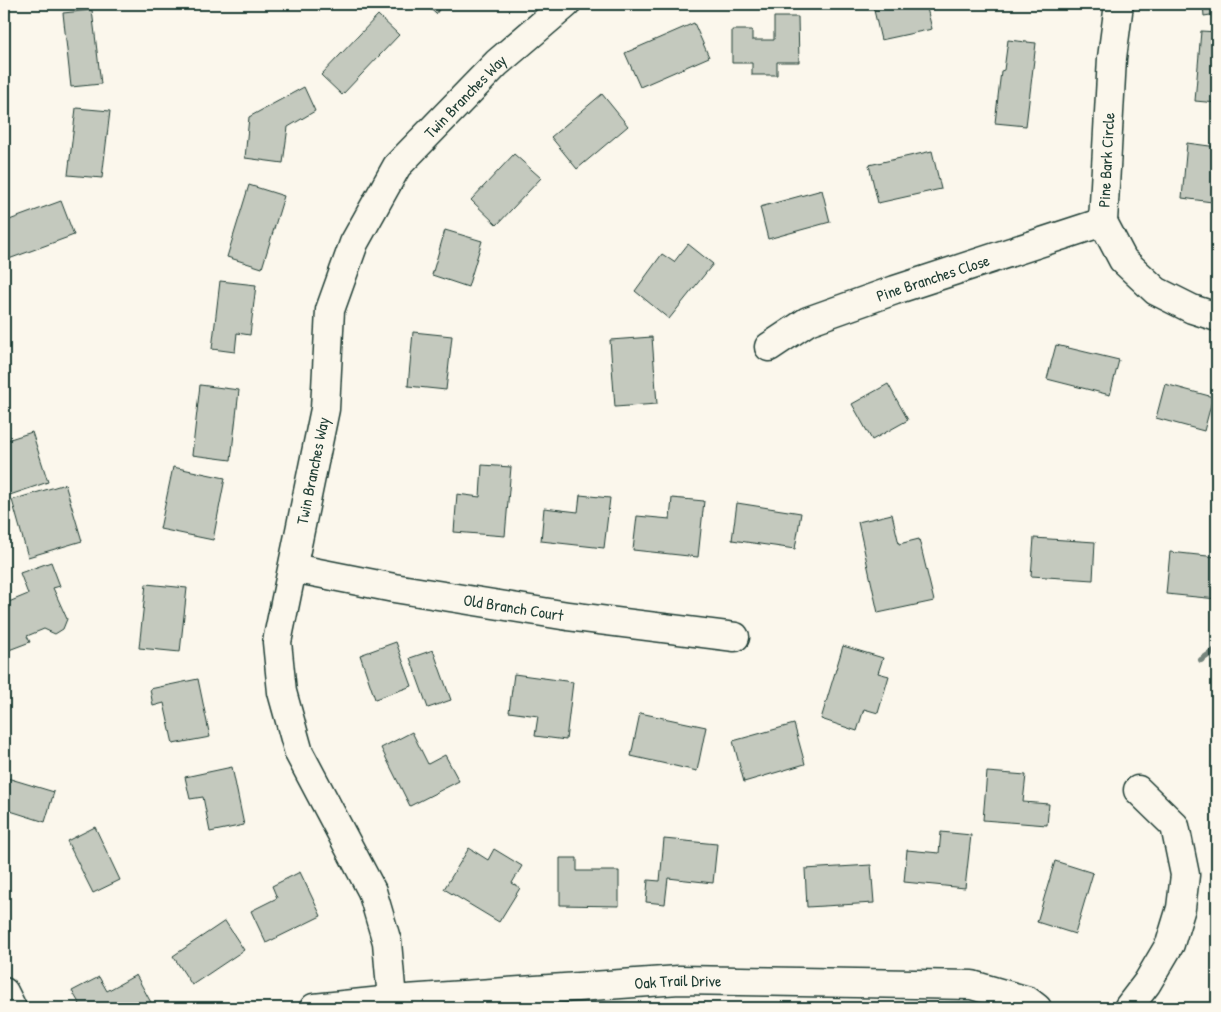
<svg xmlns="http://www.w3.org/2000/svg" width="1221" height="1012" font-family="'Patrick Hand',sans-serif">
<rect width="100%" height="100%" fill="#fbf7ec"/>
<filter id="ink" filterUnits="userSpaceOnUse"><feTurbulence type="fractalNoise" baseFrequency=".02" numOctaves="2"/><feDisplacementMap in="SourceGraphic" scale="10" xChannelSelector="R" yChannelSelector="G"/><feConvolveMatrix kernelMatrix="1 2 1 2 8 2 1 2 1" color-interpolation-filters="sRGB"/></filter>
<g filter="url(#ink)">
<g fill="none" stroke-linecap="round" stroke-linejoin="round">
<!-- stream -->
<polyline stroke="#74847b" stroke-width="6" points="1201,660 1217,649"/>
</g>
<!-- building -->
<g fill="#c4c9be" stroke="#1f3d34">
<polygon points="425,4 443,4 436,14"/>
<polygon points="884,4 926,4 932,29 881,40 873,6"/>
<polygon points="1203,4 1217,4 1217,14 1204,16"/>
<polygon points="92,10 101,84 71,87 63,13"/>
<polygon points="378,15 399,35 342,95 321,75"/>
<polygon points="774,17 798,17 799,62 777,62 777,75 752,75 752,63 732,63 732,30 752,30 752,40 774,40"/>
<polygon points="694,23 709,57 640,87 625,53"/>
<polygon points="1201,31 1217,32 1217,103 1195,101"/>
<polygon points="1008,40 1036,43 1026,126 995,123 1001,71 1004,70"/>
<polygon points="304,87 315,111 288,127 283,163 245,158 249,117"/>
<polygon points="602,94 628,126 577,169 551,137"/>
<polygon points="76,108 110,111 102,178 68,175"/>
<polygon points="1187,143 1217,147 1212,202 1182,198"/>
<polygon points="932,151 941,189 878,203 869,165"/>
<polygon points="514,154 541,178 497,225 471,200"/>
<polygon points="249,185 284,196 262,268 227,257"/>
<polygon points="822,190 830,222 768,239 760,207"/>
<polygon points="61,201 74,235 6,260 4,254 4,222"/>
<polygon points="445,230 482,241 468,287 432,275"/>
<polygon points="688,244 713,264 669,319 635,291 662,254 674,262"/>
<polygon points="220,281 256,285 250,335 237,333 235,352 212,349"/>
<polygon points="413,332 452,336 446,390 408,386"/>
<polygon points="652,337 657,404 615,407 610,340"/>
<polygon points="1056,345 1119,360 1110,395 1047,379"/>
<polygon points="888,384 908,420 872,440 852,404"/>
<polygon points="1165,384 1213,397 1204,431 1156,418"/>
<polygon points="200,385 239,390 231,460 192,455"/>
<polygon points="32,432 48,482 4,497 4,441"/>
<polygon points="482,465 511,467 505,536 454,532 457,494 480,497"/>
<polygon points="173,467 225,478 213,540 160,529"/>
<polygon points="65,484 82,541 28,557 12,500"/>
<polygon points="580,495 610,498 604,548 541,541 544,508 578,512"/>
<polygon points="672,498 704,501 698,557 633,550 637,516 670,519"/>
<polygon points="737,503 801,513 795,549 732,540"/>
<polygon points="892,514 899,544 919,539 934,601 878,613 858,522"/>
<polygon points="1034,538 1095,542 1093,580 1031,576"/>
<polygon points="1170,552 1217,557 1217,599 1166,594"/>
<polygon points="51,562 60,586 53,588 67,619 63,629 55,634 44,629 27,636 30,642 9,650 4,637 4,604 28,594 20,573"/>
<polygon points="146,584 187,588 180,652 139,648"/>
<polygon points="396,642 412,686 375,699 360,655"/>
<polygon points="843,646 883,658 878,673 889,676 878,713 864,709 857,731 821,719"/>
<polygon points="433,650 451,700 428,708 410,658"/>
<polygon points="514,674 573,682 566,740 535,736 538,716 509,712"/>
<polygon points="198,679 210,737 173,744 164,703 153,706 150,689"/>
<polygon points="640,713 706,727 697,771 631,756"/>
<polygon points="794,724 805,764 744,782 733,741"/>
<polygon points="412,732 428,764 445,755 459,781 410,806 381,748"/>
<polygon points="232,767 244,825 210,832 203,797 190,799 185,777"/>
<polygon points="987,772 1026,775 1023,802 1049,804 1047,825 983,820"/>
<polygon points="4,777 54,792 45,822 4,809"/>
<polygon points="95,827 120,880 93,893 67,841"/>
<polygon points="941,832 971,835 965,888 904,882 907,850 939,853"/>
<polygon points="664,839 717,844 713,883 668,878 665,904 646,902 648,880 660,881"/>
<polygon points="469,848 488,860 494,849 522,866 512,883 520,888 499,922 444,889"/>
<polygon points="560,858 577,858 577,871 619,871 619,906 560,905"/>
<polygon points="1055,861 1093,873 1075,934 1037,922"/>
<polygon points="871,865 874,903 807,907 805,869"/>
<polygon points="300,872 321,916 266,943 251,911 277,898 272,886"/>
<polygon points="225,921 244,950 192,985 173,956"/>
<polygon points="136,975 154,1008 82,1008 72,991 99,977 107,991"/>
</g>
<g fill="none" stroke-linecap="round" stroke-linejoin="round">
<!-- minor casing -->
<g stroke="#1f3d34" stroke-width="31">
<g id="minor">
<polyline points="1119,4 1112,58 1103,222 1123,260 1156,291 1192,309 1217,317"/>
<path id="s1" d="M 769,347 L 808,321 L 895,290 L 1103,222"/>
<path id="s2" d="M 293,568 L 394,588 L 568,616 L 735,637"/>
<polyline points="4,992 12,1008"/>
<path id="s3" d="M 392,1000 L 387,942 L 372,891 L 299,753 L 282,692 L 277,642 L 325,409 L 330,310 L 354,243 L 397,166 L 497,63 L 566,4"/>
<path id="s4" d="M 314,1008 L 392,1000 L 679,980 L 972,985 L 1028,1001 L 1037,1008"/>
<polyline points="1128,1008 1147,983 1170,944 1181,908 1185,875 1175,826 1138,790"/>
</g>
</g>
<!-- minor -->
<use href="#minor" stroke="#fbf7ec" stroke-width="28"/>
</g>
</g>
<g text-anchor="middle" dominant-baseline="central" stroke-width="4" stroke-linejoin="round" paint-order="stroke">
<!-- street labels -->
<g font-size="16" fill="#1f3d34" stroke="#fbf7ec">
<text stroke="none"><textPath href="#s3" startOffset="975">Twin Branches Way</textPath></text>
<text transform="translate(1106 160) rotate(-87)">Pine Bark Circle</text>
<text stroke="none"><textPath href="#s1" startOffset="179">Pine Branches Close</textPath></text>
<text stroke="none"><textPath href="#s3" startOffset="556">Twin Branches Way</textPath></text>
<text stroke="none"><textPath href="#s2" startOffset="224">Old Branch Court</textPath></text>
<text stroke="none"><textPath href="#s4" startOffset="365">Oak Trail Drive</textPath></text>
</g>
</g>
<!-- margin -->
<rect width="1221" height="1012" fill="none" stroke="#fbf7ec" stroke-width="20"/>
<rect x="10" y="10" width="1201" height="992" fill="none" stroke="#1f3d34" stroke-width="2" filter="url(#ink)"/>
</svg>
